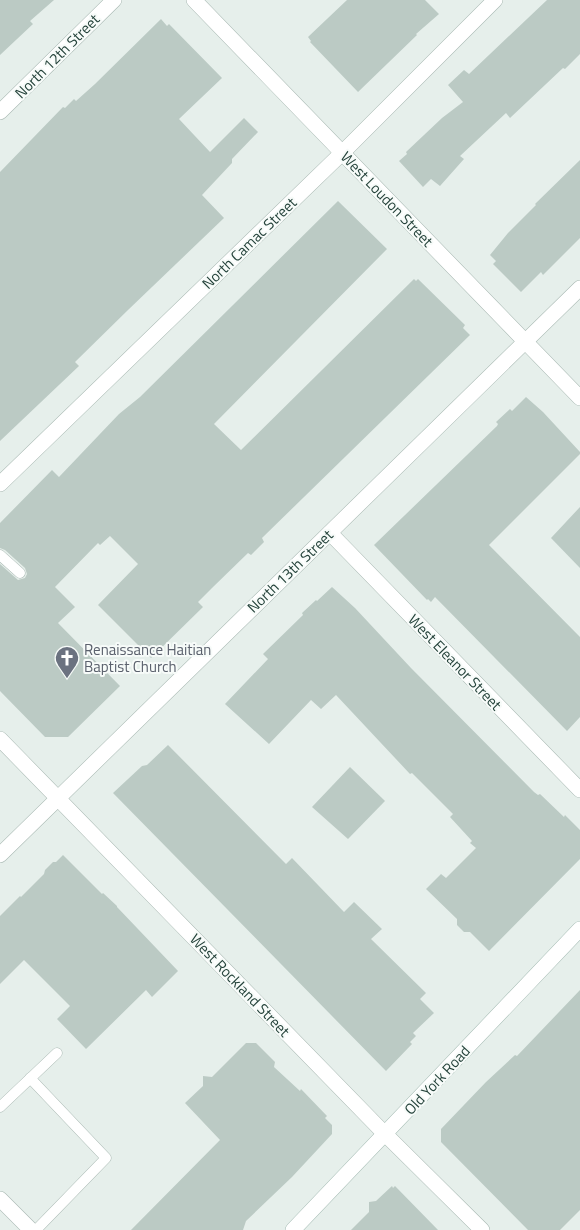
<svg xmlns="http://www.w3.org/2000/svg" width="580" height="1230" font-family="'Titillium Web',sans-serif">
<rect width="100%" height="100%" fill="#e6efeb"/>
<!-- building -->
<g fill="#bbcac4">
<polygon points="0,0 54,0 30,21 33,24 0,55"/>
<polygon points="347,0 425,0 439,14 416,34 417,35 358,92 310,42 311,41 308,37"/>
<polygon points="547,0 580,0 580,54 565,69 563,68 510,118 506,113 460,156 464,159 440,186 431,179 423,187 399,161 407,154 406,152 442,118 463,102 448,85 464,70 469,74"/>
<polygon points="161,19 167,26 169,24 222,78 179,119 210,152 244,118 258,132 232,159 232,163 202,195 224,218 128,310 75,362 79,366 0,441 0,172 63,107 65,108 74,99 76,101 95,84"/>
<polygon points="580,160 580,238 543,275 541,272 521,292 493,264 496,261 490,255 508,233 536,205 535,204"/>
<polygon points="338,201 387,249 214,424 241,450 414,279 416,281 418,279 465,325 463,328 470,335 262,538 264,542 251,555 248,553 212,588 198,602 203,607 151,658 98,605 138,564 110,536 100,545 98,543 55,587 75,607 58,623 120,686 68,737 45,737 0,691 0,564 18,580 25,578 27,574 25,568 5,550 0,548 0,523 52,470 59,477 119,414 140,397"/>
<polygon points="526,397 543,412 580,452 580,454 489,545 580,637 580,717 567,731 435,597 431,602 428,599 427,600 374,545 497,426 498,424 496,422 510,409 512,411"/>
<polygon points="580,507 580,568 551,538"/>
<polygon points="332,587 355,608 411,668 534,792 538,795 540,794 564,817 565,815 580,830 580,859 489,951 470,932 464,932 457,925 457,919 426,889 441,874 446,878 476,848 470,843 472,841 450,817 453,814 412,773 410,774 336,695 321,709 311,700 269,744 225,704 268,659 263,654 303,615 302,613 316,600 317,601"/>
<polygon points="168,745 286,864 292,858 344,912 354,902 382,929 371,939 426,993 420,999 434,1013 413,1033 416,1036 410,1042 412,1044 386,1071 113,793 142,766 147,765"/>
<polygon points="350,767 385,801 348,839 312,807"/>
<polygon points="63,855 102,894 103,893 117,906 117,907 178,971 152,997 146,990 86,1049 57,1019 70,1006 24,960 0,984 0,916 20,896 21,897 44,874 45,870 53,862 56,862"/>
<polygon points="580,990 580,1210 560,1230 528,1230 441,1142 441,1129 486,1082 515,1055 517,1056"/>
<polygon points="246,1043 256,1043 275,1062 274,1067 300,1091 301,1089 327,1116 325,1118 332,1125 332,1134 292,1177 246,1221 243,1230 131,1230 220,1140 185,1103 203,1086 203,1076 212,1077"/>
<polygon points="392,1186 393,1188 395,1186 438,1230 351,1230 369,1212 369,1202 376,1201"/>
</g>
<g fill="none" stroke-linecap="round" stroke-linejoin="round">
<!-- lane casing -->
<g stroke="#a8b8b2" stroke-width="11">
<g id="lane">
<polyline points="0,555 20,573"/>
<polyline points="30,1078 106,1158 36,1230"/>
<polyline points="0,1107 57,1053"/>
</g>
</g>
<!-- street casing -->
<g stroke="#a8b8b2" stroke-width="16">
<g id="street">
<polyline points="194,0 580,398"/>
<polyline points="0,112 114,0"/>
<polyline points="0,484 342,153 495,0"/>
<polyline points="330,533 580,790"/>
<polyline points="0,739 385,1134 482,1230"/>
<polyline points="0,855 580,288"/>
<polyline points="0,1199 31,1230"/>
</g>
</g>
<!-- secondary casing -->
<g stroke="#a4bbb3" stroke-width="16">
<polyline id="secondary" points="293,1230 580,929"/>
</g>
<!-- lane -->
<use href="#lane" stroke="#fff" stroke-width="10"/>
<!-- street -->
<use href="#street" stroke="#fff" stroke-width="15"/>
<!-- secondary -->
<use href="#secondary" stroke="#fff" stroke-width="15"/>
</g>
<!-- icons -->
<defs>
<g id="church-pin" transform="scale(1.25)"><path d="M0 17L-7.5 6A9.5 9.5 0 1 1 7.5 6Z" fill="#6b7280" stroke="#f7fbf9"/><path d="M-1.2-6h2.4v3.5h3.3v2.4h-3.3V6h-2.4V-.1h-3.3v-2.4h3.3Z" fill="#fff"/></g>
</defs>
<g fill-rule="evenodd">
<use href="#church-pin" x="67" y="658"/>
</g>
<g text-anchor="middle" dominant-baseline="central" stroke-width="4" stroke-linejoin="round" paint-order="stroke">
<!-- street labels -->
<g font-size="15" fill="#24423a" stroke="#f7fbf9">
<text transform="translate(57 56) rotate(-45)">North 12th Street</text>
<text transform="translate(387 199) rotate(46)">West Loudon Street</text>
<text transform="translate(249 243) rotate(-44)">North Camac Street</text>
<text transform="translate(290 571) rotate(-44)">North 13th Street</text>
<text transform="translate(455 662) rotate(46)">West Eleanor Street</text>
<text transform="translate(240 985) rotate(46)">West Rockland Street</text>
<text transform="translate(437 1080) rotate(-47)">Old York Road</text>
</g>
<!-- worship labels -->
<g font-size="15" fill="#5b616d" stroke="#f7fbf9" text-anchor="start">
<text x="84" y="649">Renaissance Haitian<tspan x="84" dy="17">Baptist Church</tspan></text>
</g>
</g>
</svg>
